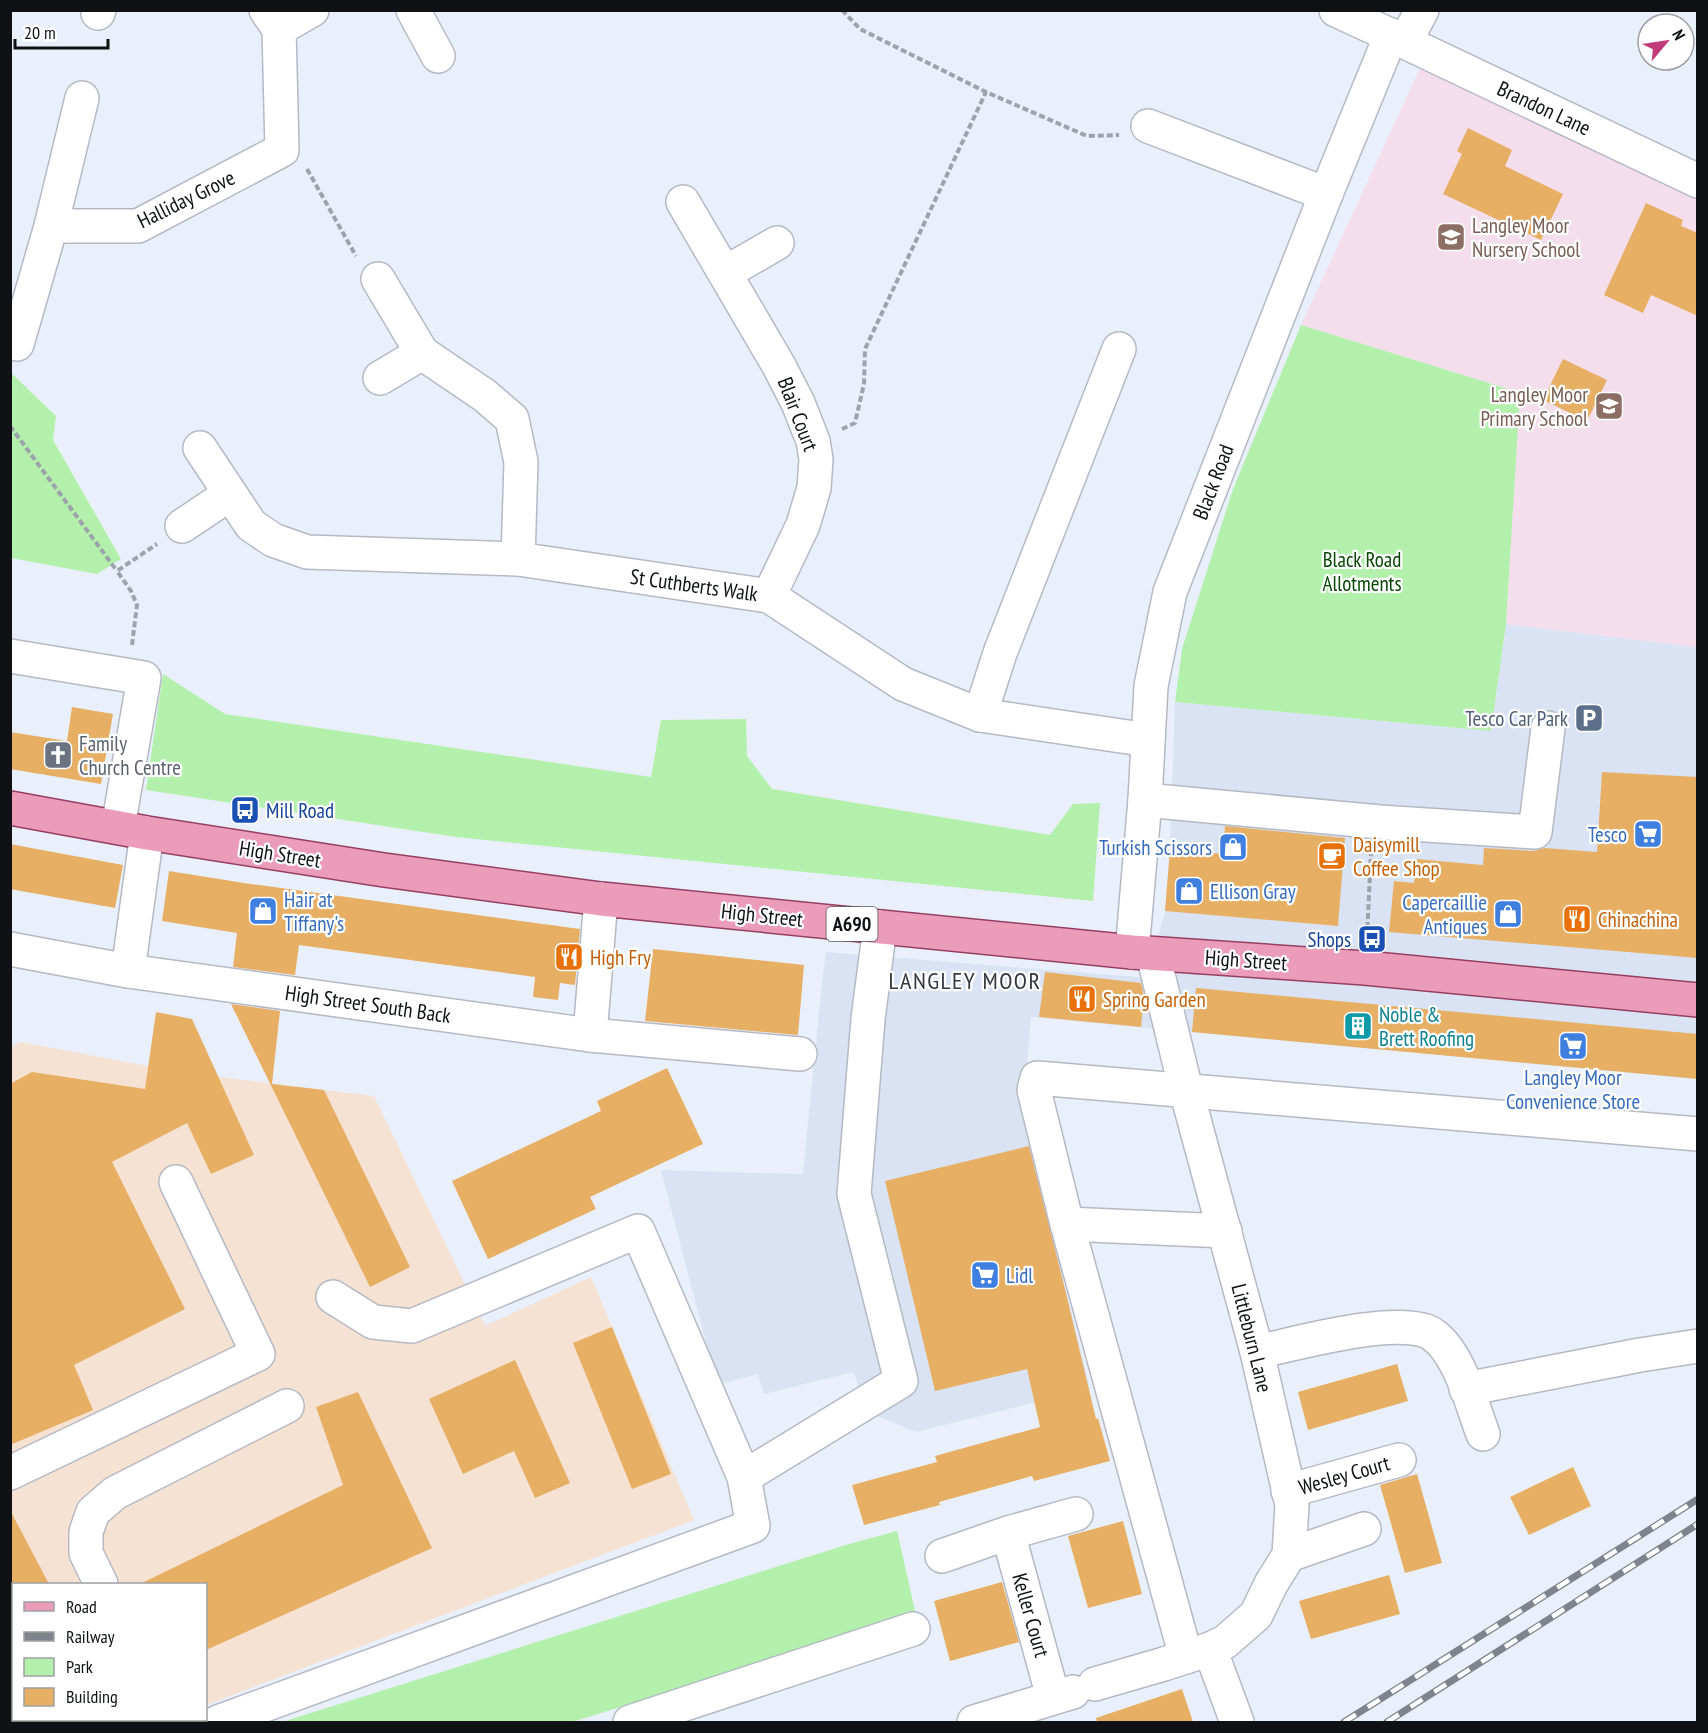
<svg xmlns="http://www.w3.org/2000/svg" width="1708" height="1733" font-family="'PT Sans Narrow',sans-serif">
<rect width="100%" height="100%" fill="#eaf0fb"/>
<!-- built -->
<polygon fill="#dae3f3" points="1506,624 1697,647 1697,1079 1031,1017 1024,1105 1031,1146 1090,1389 916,1432 865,1411 854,1372 764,1394 758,1374 717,1385 661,1170 803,1174 822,982 826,952 1150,978 1153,954 1165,911 1170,849 1175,702 1491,731"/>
<!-- industrial -->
<polygon fill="#f5e2d2" points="21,1042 179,1072 374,1096 485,1326 591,1277 694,1520 206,1705 206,1584 14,1584 14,1684 11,1686 11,1047"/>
<!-- education -->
<polygon fill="#f4deec" points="1422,64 1697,196 1697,647 1506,624 1520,394 1502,387 1301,325"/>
<!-- green -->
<g fill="#b3f0ac">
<polygon points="1301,325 1502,387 1520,394 1506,624 1491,731 1175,702 1182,649 1233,489"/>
<polygon points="10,372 56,416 53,440 121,559 97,574 11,558"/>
<polygon points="163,674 225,714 651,777 661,720 746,719 747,756 772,789 1050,835 1073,804 1100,803 1093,901 456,837 146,790"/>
<polygon points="897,1531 916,1615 572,1722 282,1722 849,1544"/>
</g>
<!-- building -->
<g fill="#e7af64">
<polygon points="1468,128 1512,150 1505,166 1563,194 1541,240 1443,194 1462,154 1457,151"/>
<polygon points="1646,203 1683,220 1681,226 1698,233 1698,316 1651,295 1643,313 1604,295"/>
<polygon points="1563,359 1607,380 1587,421 1543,400"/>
<polygon points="72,707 113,714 101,784 10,769 10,732 67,741"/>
<polygon points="1602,772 1698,777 1698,958 1389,932 1394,881 1414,883 1416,859 1483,865 1484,848 1534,851 1544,848 1597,852"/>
<polygon points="1225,826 1345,838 1338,926 1165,911 1170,849 1223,854"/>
<polygon points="10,844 123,865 115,908 10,889"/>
<polygon points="169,871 244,883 580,929 575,985 560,983 558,1000 533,997 535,977 299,945 295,975 233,967 237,933 162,921"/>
<polygon points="653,949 804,965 798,1035 645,1021"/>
<polygon points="1045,972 1141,983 1144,996 1141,1027 1039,1017"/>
<polygon points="1196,988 1698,1034 1698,1079 1192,1032"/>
<polygon points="231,1004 280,1011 272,1084 324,1090 410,1267 370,1287"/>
<polygon points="156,1012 192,1019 254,1155 211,1174 187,1123 112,1162 185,1309 74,1365 93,1410 10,1445 10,1084 32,1072 145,1089"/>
<polygon points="667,1068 703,1144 590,1197 596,1209 488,1259 452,1181 601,1111 597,1101"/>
<polygon points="1029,1146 1064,1285 1096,1419 1098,1418 1110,1461 1034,1481 1032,1476 939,1502 940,1505 864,1525 852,1485 937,1462 935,1456 1040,1427 1027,1369 935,1391 885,1181"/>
<polygon points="612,1327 671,1474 632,1489 573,1343"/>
<polygon points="515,1360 570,1483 535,1498 514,1451 463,1474 429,1399"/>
<polygon points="1397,1364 1408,1401 1308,1430 1298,1392"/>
<polygon points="358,1392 432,1548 206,1650 206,1584 140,1584 343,1485 316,1407"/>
<polygon points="1573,1467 1591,1506 1529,1535 1510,1497"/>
<polygon points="1417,1474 1442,1563 1405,1573 1380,1485"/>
<polygon points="10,1510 49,1584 10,1584"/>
<polygon points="1123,1521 1142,1594 1088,1608 1068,1536"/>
<polygon points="1389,1575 1400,1614 1311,1639 1299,1601"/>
<polygon points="1002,1582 1019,1642 950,1661 934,1601"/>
<polygon points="1182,1689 1193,1722 1097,1722 1096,1718"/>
</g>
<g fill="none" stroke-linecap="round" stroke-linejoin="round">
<!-- minor casing -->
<g stroke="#b4b9c4" stroke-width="36">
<g id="minor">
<polyline points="413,10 438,56"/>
<polyline points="1336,10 1405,42 1698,181"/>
<polyline points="98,13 99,10"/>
<polyline points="279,29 312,10"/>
<polyline points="1405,42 1422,10"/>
<polyline points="1148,126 1326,194"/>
<polyline points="683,202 779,366 798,403 813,441 816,459 814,488 803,525 769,596"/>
<polyline points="51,226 82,98"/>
<polyline points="725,273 777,243"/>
<polyline points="378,279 422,353 484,395 512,419 521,462 518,559"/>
<polyline points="17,344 51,226 138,226 282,150 279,29 266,10"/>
<polyline points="380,378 422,353"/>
<polyline points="200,448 251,525 273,540 307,552 518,559 769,596 903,684 980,715 1148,740"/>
<polyline points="182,526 230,494"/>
<polyline points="10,656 144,678 118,827"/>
<polyline points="980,715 1000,653 1119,349"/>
<polyline points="1145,800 1380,822 1535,832 1548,728"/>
<polyline points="10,949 128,971 590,1035 601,899"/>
<polyline points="1132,952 1145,800 1151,686 1170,592 1326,194 1391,35"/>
<polyline points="128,971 147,833"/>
<polyline points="590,1035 800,1054"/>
<polyline points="1067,1224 1225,1231"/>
<path d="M 1257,1352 C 1299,1343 1387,1318 1426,1331 C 1432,1333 1440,1340 1444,1345 C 1464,1370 1472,1405 1483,1434"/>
<polyline points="1466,1389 1640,1355 1698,1346"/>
<polyline points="10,1473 258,1354 176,1182"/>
<polyline points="744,1477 901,1381 854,1194 868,1019 880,927"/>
<polyline points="1288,1491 1399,1460"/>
<polyline points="1008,1533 1053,1697"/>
<polyline points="1289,1555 1364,1529"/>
<polyline points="942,1556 1008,1533 1076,1514"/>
<polyline points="101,1584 86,1553 86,1532 93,1512 115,1493 287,1406"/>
<polyline points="1210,1649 1237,1722"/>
<polyline points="1186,1657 1067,1224 1034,1090 1037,1078 1698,1134"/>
<polyline points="1095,1684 1164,1664 1210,1649 1225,1642 1256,1615 1271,1584 1289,1555 1292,1505 1257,1352 1186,1090 1153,954"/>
<polyline points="161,1720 163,1722"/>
<polyline points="218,1722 753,1526 744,1477 638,1231 412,1326 373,1322 333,1297"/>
<polyline points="630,1722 913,1629"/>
<polyline points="974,1722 1073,1692"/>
</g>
</g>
<!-- major casing -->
<g stroke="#964061" stroke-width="36">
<polyline id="major" points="10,808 147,833 384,870 601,899 1132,952 1365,968 1698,1000"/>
</g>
<!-- path -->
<g stroke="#9ea2ab" stroke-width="4" stroke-dasharray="6 3" stroke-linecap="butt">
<polyline points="842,10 860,29 986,92 1087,136 1119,135"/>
<polyline points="307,169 356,256"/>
<polyline points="10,426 117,571"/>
<polyline points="842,429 855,423 864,384 865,349 986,92"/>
<polyline points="132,645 137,605 131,591 117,571 157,544"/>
<polyline points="1367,937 1371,852"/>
</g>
<!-- minor -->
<use href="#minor" stroke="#fff" stroke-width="33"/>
<!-- major -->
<use href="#major" stroke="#eb9cb9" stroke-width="33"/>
<!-- rail casing -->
<g stroke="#7f838b" stroke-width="7">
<g id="rail">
<polyline points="1344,1722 1698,1499"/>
<polyline points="1387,1722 1698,1524"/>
</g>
</g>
<!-- rail -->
<use href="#rail" stroke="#fff" stroke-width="4.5" stroke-dasharray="14" stroke-linecap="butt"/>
</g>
<!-- icons -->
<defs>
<g id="school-square" transform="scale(1.5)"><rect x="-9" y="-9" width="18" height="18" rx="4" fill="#8d6e63" stroke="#fff"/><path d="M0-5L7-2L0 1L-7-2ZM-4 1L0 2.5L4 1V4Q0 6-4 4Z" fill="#fff"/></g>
<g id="parking-square" transform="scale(1.5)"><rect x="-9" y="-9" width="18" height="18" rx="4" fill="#5c6f8a" stroke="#fff"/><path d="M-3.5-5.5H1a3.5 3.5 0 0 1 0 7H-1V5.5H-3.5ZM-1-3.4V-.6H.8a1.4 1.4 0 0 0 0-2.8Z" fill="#fff"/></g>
<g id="church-square" transform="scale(1.5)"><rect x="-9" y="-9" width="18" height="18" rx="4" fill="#6b7280" stroke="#fff"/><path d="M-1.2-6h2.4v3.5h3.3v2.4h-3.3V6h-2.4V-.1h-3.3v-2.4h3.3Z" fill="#fff"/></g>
<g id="bus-square" transform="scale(1.5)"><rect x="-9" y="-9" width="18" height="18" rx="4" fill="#1a4fb4" stroke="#fff"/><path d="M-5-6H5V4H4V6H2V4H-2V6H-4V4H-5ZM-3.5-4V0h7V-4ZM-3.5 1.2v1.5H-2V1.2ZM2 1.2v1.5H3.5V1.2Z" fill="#fff"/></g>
<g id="supermarket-square" transform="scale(1.5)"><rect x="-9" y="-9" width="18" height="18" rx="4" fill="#3f7fe0" stroke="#fff"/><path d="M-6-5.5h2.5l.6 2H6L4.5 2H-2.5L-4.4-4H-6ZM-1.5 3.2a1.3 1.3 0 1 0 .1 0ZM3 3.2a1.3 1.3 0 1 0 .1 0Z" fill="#fff"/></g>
<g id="shop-square" transform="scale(1.5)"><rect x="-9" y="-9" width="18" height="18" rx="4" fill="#3f7fe0" stroke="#fff"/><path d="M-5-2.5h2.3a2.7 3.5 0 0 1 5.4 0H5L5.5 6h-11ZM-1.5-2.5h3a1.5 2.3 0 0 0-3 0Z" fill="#fff"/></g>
<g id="cafe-square" transform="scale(1.5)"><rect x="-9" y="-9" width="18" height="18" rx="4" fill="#e8710a" stroke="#fff"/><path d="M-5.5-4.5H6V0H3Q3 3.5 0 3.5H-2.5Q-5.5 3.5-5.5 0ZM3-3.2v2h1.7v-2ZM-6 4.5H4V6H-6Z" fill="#fff"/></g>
<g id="restaurant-square" transform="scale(1.5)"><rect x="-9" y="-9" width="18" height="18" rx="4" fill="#e8710a" stroke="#fff"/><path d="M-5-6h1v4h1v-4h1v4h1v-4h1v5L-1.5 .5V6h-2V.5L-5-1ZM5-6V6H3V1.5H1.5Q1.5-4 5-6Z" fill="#fff"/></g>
<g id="building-square" transform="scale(1.5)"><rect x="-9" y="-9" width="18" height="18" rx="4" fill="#0f9aa8" stroke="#fff"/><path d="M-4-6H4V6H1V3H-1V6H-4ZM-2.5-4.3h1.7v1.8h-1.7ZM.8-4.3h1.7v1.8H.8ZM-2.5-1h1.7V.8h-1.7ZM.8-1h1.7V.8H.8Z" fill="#fff"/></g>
</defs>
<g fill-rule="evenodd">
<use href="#school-square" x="1451" y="237"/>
<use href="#school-square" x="1609" y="406"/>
<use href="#parking-square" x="1589" y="718"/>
<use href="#church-square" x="58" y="755"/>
<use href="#bus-square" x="245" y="810"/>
<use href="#supermarket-square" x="1648" y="834"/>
<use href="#shop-square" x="1233" y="847"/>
<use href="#cafe-square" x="1332" y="856"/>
<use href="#shop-square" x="1189" y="891"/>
<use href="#shop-square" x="263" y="911"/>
<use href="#shop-square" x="1508" y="914"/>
<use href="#restaurant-square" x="1577" y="919"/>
<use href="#bus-square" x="1372" y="939"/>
<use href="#restaurant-square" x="569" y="957"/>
<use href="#restaurant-square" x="1082" y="999"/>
<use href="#building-square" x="1358" y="1026"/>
<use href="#supermarket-square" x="1573" y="1046"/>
<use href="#supermarket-square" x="985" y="1275"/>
</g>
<g text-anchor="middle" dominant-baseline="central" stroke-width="4.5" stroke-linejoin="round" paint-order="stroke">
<!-- shield labels -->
<rect fill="#fff" stroke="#57585b" stroke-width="1.5" x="826.5" y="907" width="51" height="34" rx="4.5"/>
<g font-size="20" font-weight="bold" fill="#0f1115">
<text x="852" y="924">A690</text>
</g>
<!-- street labels -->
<g font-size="21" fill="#0f1115" stroke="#fff">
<text transform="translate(1544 108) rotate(25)">Brandon Lane</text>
<text transform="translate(186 199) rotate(-26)">Halliday Grove</text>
<text transform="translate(798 414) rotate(69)">Blair Court</text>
<text transform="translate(1213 482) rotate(-69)">Black Road</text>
<text transform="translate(694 585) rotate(8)">St Cuthberts Walk</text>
<text transform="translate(280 854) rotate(9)">High Street</text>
<text transform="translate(762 915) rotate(6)">High Street</text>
<text transform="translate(1246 960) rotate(4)">High Street</text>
<text transform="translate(368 1004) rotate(8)">High Street South Back</text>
<text transform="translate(1252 1338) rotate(76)">Littleburn Lane</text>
<text transform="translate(1344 1475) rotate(-16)">Wesley Court</text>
<text transform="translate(1031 1615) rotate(74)">Keller Court</text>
</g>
<!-- education labels -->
<g font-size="21" fill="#785e54" stroke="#fff" text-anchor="start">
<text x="1472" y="225">Langley Moor<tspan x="1472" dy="24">Nursery School</tspan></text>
<text x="1588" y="394" text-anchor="end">Langley Moor<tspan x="1588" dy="24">Primary School</tspan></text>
</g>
<!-- park labels -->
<g font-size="21" fill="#064802" stroke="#fff">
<text x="1362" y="559">Black Road<tspan x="1362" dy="24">Allotments</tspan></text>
</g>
<!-- service labels -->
<g font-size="21" fill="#4e5e75" stroke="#fff" text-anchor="end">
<text x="1568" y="718">Tesco Car Park</text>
</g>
<!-- worship labels -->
<g font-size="21" fill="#5b616d" stroke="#fff" text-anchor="start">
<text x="79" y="743">Family<tspan x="79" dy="24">Church Centre</tspan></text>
</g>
<!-- transit labels -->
<g font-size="21" fill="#164399" stroke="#fff" text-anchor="start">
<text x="266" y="810">Mill Road</text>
<text x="1351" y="939" text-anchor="end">Shops</text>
</g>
<!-- shop labels -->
<g font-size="21" fill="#366cbe" stroke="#fff" text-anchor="end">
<text x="1627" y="834">Tesco</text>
<text x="1212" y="847">Turkish Scissors</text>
<text x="1210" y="891" text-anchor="start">Ellison Gray</text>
<text x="284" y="899" text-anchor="start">Hair at<tspan x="284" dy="24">Tiffany's</tspan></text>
<text x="1487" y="902">Capercaillie<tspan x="1487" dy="24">Antiques</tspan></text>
<text x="1573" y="1077" text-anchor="middle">Langley Moor<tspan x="1573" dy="24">Convenience Store</tspan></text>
<text x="1006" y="1275" text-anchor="start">Lidl</text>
</g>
<!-- food labels -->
<g font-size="21" fill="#c56008" stroke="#fff" text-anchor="start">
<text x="1353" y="844">Daisymill<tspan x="1353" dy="24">Coffee Shop</tspan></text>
<text x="1598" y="919">Chinachina</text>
<text x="590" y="957">High Fry</text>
<text x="1103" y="999">Spring Garden</text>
</g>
<!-- culture labels -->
<g font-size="21" fill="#0d838f" stroke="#fff" text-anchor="start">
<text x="1379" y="1014">Noble &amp;<tspan x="1379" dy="24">Brett Roofing</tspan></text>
</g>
<!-- quarter labels -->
<g font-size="24" letter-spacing="1.5" fill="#343840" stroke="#fff">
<text x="965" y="980">LANGLEY MOOR</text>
</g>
</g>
<!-- border -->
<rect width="1708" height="1733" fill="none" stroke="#0f1115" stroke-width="24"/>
<!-- legend -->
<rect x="12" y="1583" width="195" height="138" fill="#ffffff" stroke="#9fa0a1" stroke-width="1.5"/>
<rect x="24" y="1602" width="30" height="9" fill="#eb9cb9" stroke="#9fa0a1" stroke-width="1.5"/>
<text x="66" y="1613" font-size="18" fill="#0f1115">Road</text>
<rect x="24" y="1632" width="30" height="9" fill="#7f838b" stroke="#9fa0a1" stroke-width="1.5"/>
<text x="66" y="1643" font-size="18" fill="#0f1115">Railway</text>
<rect x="24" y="1658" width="30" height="18" fill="#b3f0ac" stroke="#9fa0a1" stroke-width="1.5"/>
<text x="66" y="1673" font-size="18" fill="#0f1115">Park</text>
<rect x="24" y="1688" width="30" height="18" fill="#e7af64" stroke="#9fa0a1" stroke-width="1.5"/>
<text x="66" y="1703" font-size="18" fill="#0f1115">Building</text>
<!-- north arrow -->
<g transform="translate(1666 42) rotate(61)"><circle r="28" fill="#ffffff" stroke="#9fa0a1" stroke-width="1.5"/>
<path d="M0-4.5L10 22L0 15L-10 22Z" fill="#c33c7a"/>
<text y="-9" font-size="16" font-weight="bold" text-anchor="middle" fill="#0f1115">N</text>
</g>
<!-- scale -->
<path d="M15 39v9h93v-9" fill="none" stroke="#0f1115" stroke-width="3"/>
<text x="24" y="39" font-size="18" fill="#0f1115" stroke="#ffffff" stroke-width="4.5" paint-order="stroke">20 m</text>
</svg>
